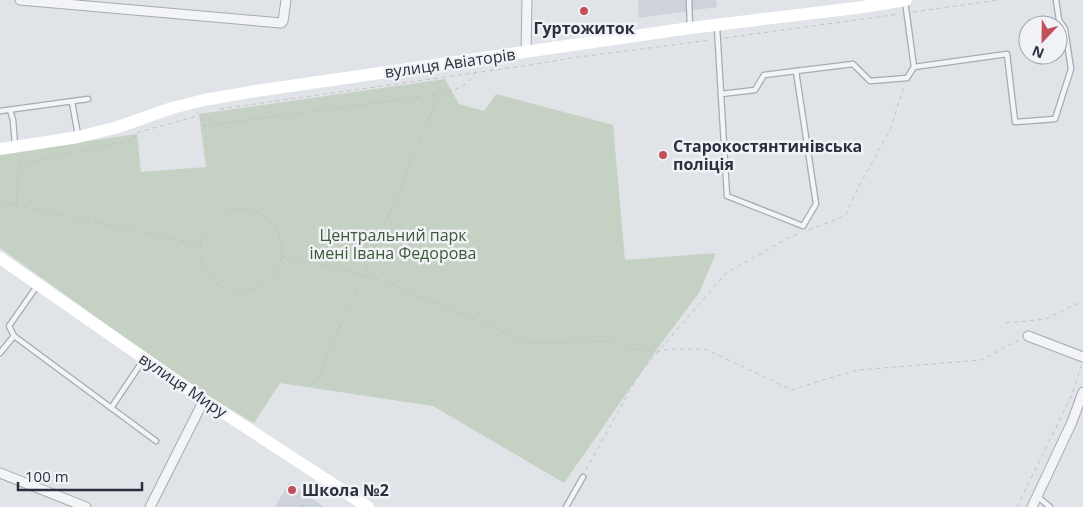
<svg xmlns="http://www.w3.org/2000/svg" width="1083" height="507" font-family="'Open Sans',sans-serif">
<rect width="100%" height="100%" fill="#e0e3e8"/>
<!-- built -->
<g fill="#ced2da">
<polygon points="638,0 716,0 717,7 639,18"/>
<polygon points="289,483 309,496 324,507 275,507"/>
</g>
<!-- green -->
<polygon fill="#c5d1c2" points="445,79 459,104 484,111 496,94 613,125 625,260 716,253 699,293 663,341 564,483 433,406 280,383 254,423 195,388 0,248 0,154 137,134 141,172 206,167 199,114"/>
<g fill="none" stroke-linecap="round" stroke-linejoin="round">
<!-- lane casing -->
<g stroke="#a6aab2" stroke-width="7">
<g id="lane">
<polyline points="689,0 690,27"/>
<polyline points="717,27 727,196 803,226 816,204 796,71 853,64 870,81 907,78 914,67 905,1"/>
<polyline points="914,67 1007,54 1015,122 1055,119 1071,69 1065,29 1059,20 1056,0"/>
<polyline points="721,94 755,90 764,75 796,71"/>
<polyline points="72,102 78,135"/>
<polyline points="10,110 13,120 15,145"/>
<polyline points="0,111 88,99"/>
<polyline points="37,286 9,326 14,336 156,441"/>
<polyline points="0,353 14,336"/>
<polyline points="111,408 144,359"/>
<polyline points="1038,497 1050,507"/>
<polyline points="566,507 583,477"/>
</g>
</g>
<!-- street casing -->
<g stroke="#a6aab2" stroke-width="11">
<g id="street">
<polyline points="20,0 281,23 283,21 286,0"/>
<polyline points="526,52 527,0"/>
<polyline points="1028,336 1083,357"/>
<polyline points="0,473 86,507"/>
<polyline points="150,507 204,400"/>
<polyline points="1032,507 1072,422 1083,392"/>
</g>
</g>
<!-- path -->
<g stroke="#bfc1c7" stroke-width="1" stroke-dasharray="4 4" stroke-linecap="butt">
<polyline points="913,12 998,0"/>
<polyline points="725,38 900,14"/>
<polyline points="220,109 537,64 571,58 711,40"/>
<polyline points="197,112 207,124"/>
<path d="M 202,126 L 435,95 C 451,92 470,87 476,70"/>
<polyline points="0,202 199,244"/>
<polyline points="16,205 19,164 135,139 135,133 194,117 194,114"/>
<circle cx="241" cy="250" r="41"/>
<polyline points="809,230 845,216 859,186 890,130 904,86"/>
<polyline points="282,257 327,266 387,282 530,343 614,341 630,349 658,351 673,349 705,349 792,390 819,381 858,370 981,360 1021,339"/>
<polyline points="1006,323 1046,319 1076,304 1083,304"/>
<polyline points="311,385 317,378 363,276 434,107 435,95"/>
<polyline points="586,470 639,374 726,273 790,237 801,233"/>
<polyline points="302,507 316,486"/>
<polyline points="1017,507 1072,395 1081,366"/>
</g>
<!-- lane -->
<use href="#lane" stroke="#f3f4f7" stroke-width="4.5"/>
<!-- street -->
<use href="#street" stroke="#f3f4f7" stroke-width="9"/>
<!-- secondary -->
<g stroke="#fff" stroke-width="12">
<polyline points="0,149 78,137 118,127 172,108 204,100 256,91 690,28 856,8 906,0"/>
<polyline points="0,258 204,400 368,507"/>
</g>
</g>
<!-- markers -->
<g fill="#c34f5a" stroke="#f0f2f6" stroke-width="2">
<circle cx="584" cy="11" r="5"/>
<circle cx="663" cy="155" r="5"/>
<circle cx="292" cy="490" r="5"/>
</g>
<g text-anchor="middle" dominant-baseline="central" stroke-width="5" stroke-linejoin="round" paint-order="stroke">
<!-- poi labels -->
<g font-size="16" font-weight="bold" fill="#2a303e" stroke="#f0f2f6" text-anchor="start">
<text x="584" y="28" text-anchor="middle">Гуртожиток</text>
<text x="673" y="146">Старокостянтинівська<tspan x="673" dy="18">поліція</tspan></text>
<text x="302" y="490">Школа №2</text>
</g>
<!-- street labels -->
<g font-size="16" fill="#2a303e" stroke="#f0f2f6">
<text transform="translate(450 63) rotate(-8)">вулиця Авіаторів</text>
<text transform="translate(183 385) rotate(34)">вулиця Миру</text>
</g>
<!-- park labels -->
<g font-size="16" fill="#3d5939" stroke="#f0f2f6">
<text x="393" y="235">Центральний парк<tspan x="393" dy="18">імені Івана Федорова</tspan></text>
</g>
</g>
<!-- north arrow -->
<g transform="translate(1043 40) rotate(202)"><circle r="24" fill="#f0f2f6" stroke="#a1a4ac"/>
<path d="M0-4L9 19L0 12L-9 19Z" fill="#c34f5a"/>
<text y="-8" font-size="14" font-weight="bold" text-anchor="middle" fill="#2a303e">N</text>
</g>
<!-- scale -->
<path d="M18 482v8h124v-8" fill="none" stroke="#2a303e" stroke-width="2.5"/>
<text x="25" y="482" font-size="15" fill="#2a303e" stroke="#f0f2f6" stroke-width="4" paint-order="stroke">100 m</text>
</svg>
